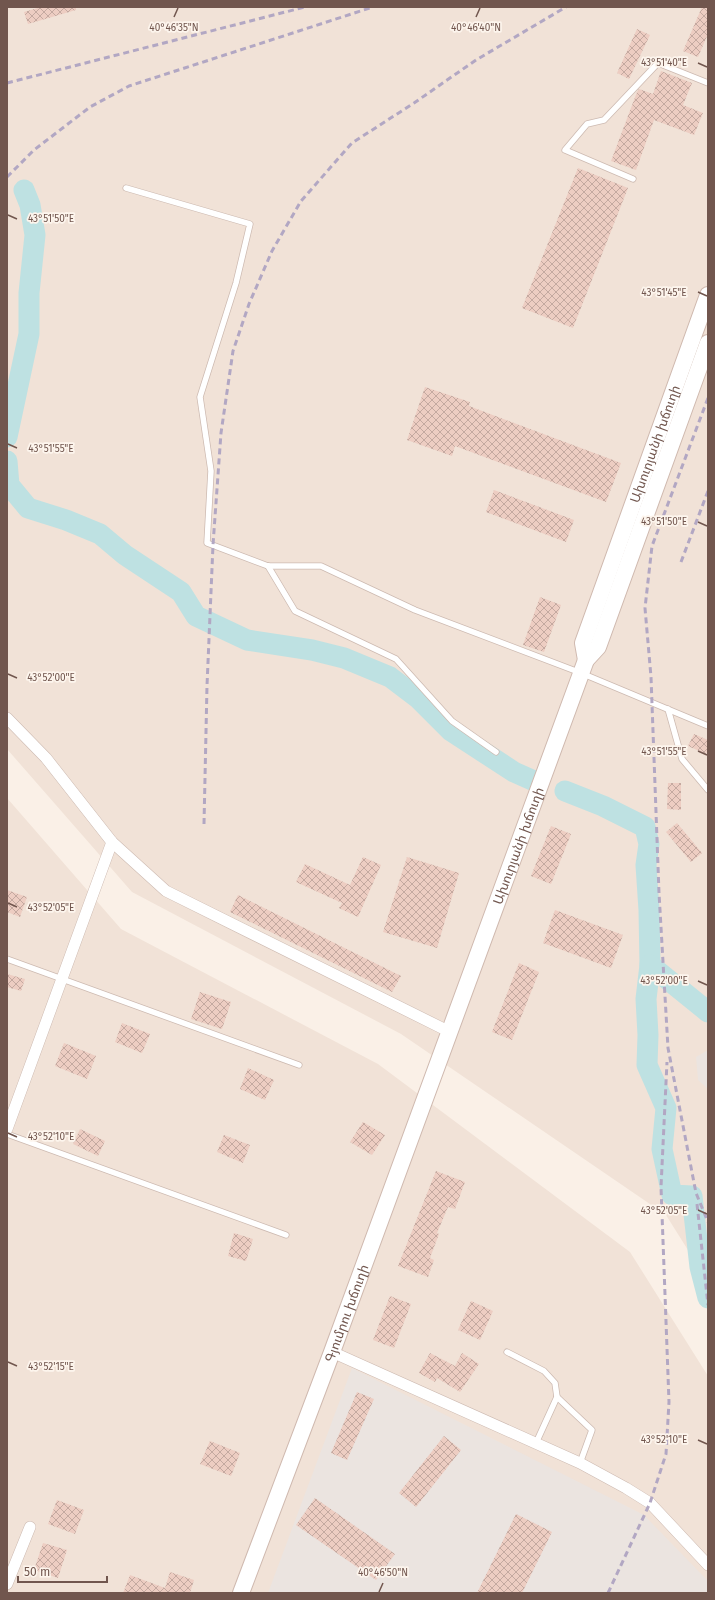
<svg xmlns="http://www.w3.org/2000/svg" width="715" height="1600" font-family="'Fira Sans','Noto Sans Armenian',sans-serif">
<defs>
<pattern id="building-cross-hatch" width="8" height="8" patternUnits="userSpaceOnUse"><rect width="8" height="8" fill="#edcdc2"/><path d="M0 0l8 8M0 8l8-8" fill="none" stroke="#c4a9a0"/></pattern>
</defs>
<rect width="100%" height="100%" fill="#faf0e7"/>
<!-- residential -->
<g fill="#f1e2d7">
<polygon points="7,7 708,7 708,1282 666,1215 401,1034 132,892 7,749"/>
<polygon points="7,798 121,929 378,1064 630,1252 708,1376 708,1593 7,1593"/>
</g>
<!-- industrial -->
<g fill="#ebe4e0">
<polygon points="708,1050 708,1089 698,1080 696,1057"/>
<polygon points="352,1368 644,1515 708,1581 708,1593 268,1593"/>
</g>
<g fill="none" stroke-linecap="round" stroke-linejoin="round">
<!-- river -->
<g stroke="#bee1e2" stroke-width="21">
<polyline points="7,437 29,334 29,293 35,235 30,205 24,190"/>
<polyline points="7,461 9,485 28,508 66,520 100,534 125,555 181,592 196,616 247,640 312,650 344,658 390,677 419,699 451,731 514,772 532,780"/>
<polyline points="565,791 603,806 645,827 649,844 646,865 649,910 650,965 646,999 648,1035 647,1065 666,1108 662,1149 672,1195 692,1196 700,1267 708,1298"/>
<polyline points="650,965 708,1012"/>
</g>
</g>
<!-- building -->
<g fill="url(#building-cross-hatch)">
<polygon points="41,7 76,7 76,10 28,24 24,12"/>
<polygon points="702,7 708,7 708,34 698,57 683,51"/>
<polygon points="637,29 650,35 629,79 617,73"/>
<polygon points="661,71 692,83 683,105 703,113 694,135 654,120 636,170 611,161 637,92 639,89 653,94"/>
<polygon points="578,168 628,188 573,328 522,308"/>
<polygon points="425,387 470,402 469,406 621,463 606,502 455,446 452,456 407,440"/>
<polygon points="494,490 574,520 566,542 486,512"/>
<polygon points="540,597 561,605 544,652 523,645"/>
<polygon points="694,734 708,740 708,749 706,754 688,746"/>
<polygon points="668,783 681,783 681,810 667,809"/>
<polygon points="677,823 702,853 691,862 666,832"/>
<polygon points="551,826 571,834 551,884 531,876"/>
<polygon points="363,857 381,865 358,917 339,908 342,903 296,882 305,864 350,885"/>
<polygon points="407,857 459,873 437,948 383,932"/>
<polygon points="7,890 27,897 20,917 7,912"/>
<polygon points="238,895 401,976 392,992 230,912"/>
<polygon points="555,910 623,935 611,968 543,943"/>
<polygon points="519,963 539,972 512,1040 492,1032"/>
<polygon points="7,974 25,979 21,991 7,987"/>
<polygon points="200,992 231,1002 222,1029 191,1019"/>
<polygon points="122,1023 150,1034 142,1053 115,1042"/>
<polygon points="64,1043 96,1056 87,1079 55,1066"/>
<polygon points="248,1068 274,1080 265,1100 240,1089"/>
<polygon points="363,1122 385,1135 372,1155 350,1142"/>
<polygon points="80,1129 105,1141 98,1156 73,1144"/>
<polygon points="224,1135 250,1145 243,1163 217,1152"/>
<polygon points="436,1171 465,1182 455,1209 448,1207 437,1233 439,1234 430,1258 434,1260 428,1277 398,1266"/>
<polygon points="234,1233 253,1239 246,1261 228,1256"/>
<polygon points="390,1296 411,1304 394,1348 373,1340"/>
<polygon points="471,1301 493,1311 480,1340 458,1330"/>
<polygon points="430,1353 455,1366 462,1353 479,1364 460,1392 437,1378 435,1382 419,1373"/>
<polygon points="357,1392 374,1399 347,1460 331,1453"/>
<polygon points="444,1436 461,1450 416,1507 399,1493"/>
<polygon points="210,1441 240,1453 231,1476 200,1464"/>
<polygon points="315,1498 395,1554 376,1580 296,1525"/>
<polygon points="57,1500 84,1510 75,1534 48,1524"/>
<polygon points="516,1514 552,1532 522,1593 477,1593"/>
<polygon points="43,1543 67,1550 58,1578 34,1570"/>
<polygon points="170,1572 194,1580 190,1593 123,1593 130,1575 165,1588"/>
</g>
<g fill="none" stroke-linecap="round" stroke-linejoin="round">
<!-- lane casing -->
<g stroke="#cdbab1" stroke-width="7">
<g id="lane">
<polyline points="633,179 565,150 587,124 604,120 658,63 708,83"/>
<polyline points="126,188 250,224 236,283 200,397 211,471 207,543 268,566 321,566 415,610 581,673 708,726"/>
<polyline points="268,566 295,611 396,659 452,721 496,752"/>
<polyline points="668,709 682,759 708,790"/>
<polyline points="7,959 299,1065"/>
<polyline points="7,1134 286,1235"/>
<polyline points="507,1352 544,1371 555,1383 557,1397"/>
<polyline points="536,1443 557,1397 592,1430 580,1463"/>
</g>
</g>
<!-- street casing -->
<g stroke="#cdbab1" stroke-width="12">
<g id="street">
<polyline points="7,718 46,758 112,842 166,891 450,1032"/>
<polyline points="7,1129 112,842"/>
<polyline points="332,1352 580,1463 626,1488 650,1503 708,1565"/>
<polyline points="7,1584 30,1527"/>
</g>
</g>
<!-- secondary casing -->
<g stroke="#cfb9af" stroke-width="18">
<g id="secondary">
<path id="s1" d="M 586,660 L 583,643 L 708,295"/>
<path id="s2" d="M 241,1593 L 332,1352 L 586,660 L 598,647 L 708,343"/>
</g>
</g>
<!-- lane -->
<use href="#lane" stroke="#fff" stroke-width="5.5"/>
<!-- street -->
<use href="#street" stroke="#fff" stroke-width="11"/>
<!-- secondary -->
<use href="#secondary" stroke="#fff" stroke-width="16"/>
<!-- rail -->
<g stroke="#b2a7c3" stroke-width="3" stroke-dasharray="6 4" stroke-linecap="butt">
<polyline points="7,83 305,7"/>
<polyline points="7,177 34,150 90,107 129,86 373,7"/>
<polyline points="708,398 652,546 645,608 651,677 659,893 668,1048 696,1193 708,1222"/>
<polyline points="681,562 708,491"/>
<polyline points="204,824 207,686 213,545 221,433 233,351 249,304 272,251 301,201 352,143 414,103 476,60 566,7"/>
<polyline points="697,1204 708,1305"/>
<polyline points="608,1593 650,1503 666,1454 669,1402 661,1187 667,1062"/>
</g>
</g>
<!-- ticks -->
<path fill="none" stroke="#71564e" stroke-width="1.5" d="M 174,17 L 178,8M 476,17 L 480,8M 698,63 L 707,67M 8,215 L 17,219M 698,292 L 707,296M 8,444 L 17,448M 698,522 L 707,526M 8,674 L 17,678M 698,751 L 707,755M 8,903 L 17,907M 698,981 L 707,985M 8,1133 L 17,1137M 698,1210 L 707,1214M 8,1362 L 17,1366M 698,1440 L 707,1444M 379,1592 L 383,1583"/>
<g text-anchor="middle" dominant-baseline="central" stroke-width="3.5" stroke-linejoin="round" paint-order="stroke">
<!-- street labels -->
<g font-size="13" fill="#71564e" stroke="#fdf5ed">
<text stroke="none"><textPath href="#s1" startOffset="229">Ախուրյանի խճուղի</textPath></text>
<text stroke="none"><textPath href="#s2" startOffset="797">Ախուրյանի խճուղի</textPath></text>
<text stroke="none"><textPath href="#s2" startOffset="299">Գյումրու խճուղի</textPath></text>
</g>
</g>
<g font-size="10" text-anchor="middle" fill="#71564e" stroke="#fdf5ed" stroke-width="3.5" stroke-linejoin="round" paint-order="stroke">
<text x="174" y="31">40°46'35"N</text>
<text x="476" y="31">40°46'40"N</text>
<text x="664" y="66">43°51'40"E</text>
<text x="51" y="222">43°51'50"E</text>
<text x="664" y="296">43°51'45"E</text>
<text x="51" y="452">43°51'55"E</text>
<text x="664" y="525">43°51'50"E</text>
<text x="51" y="681">43°52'00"E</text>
<text x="664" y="755">43°51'55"E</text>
<text x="51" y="911">43°52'05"E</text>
<text x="664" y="984">43°52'00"E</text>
<text x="51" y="1140">43°52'10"E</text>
<text x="664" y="1214">43°52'05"E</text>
<text x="51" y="1370">43°52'15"E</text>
<text x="664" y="1443">43°52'10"E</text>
<text x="383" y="1576">40°46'50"N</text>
</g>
<!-- border -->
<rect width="715" height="1600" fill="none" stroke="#71564e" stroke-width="16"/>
<!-- scale -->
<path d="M18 1576v6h89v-6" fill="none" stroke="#71564e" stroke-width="2"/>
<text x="24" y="1576" font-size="12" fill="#71564e" stroke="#fdf5ed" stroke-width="3" paint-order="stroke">50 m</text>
</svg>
